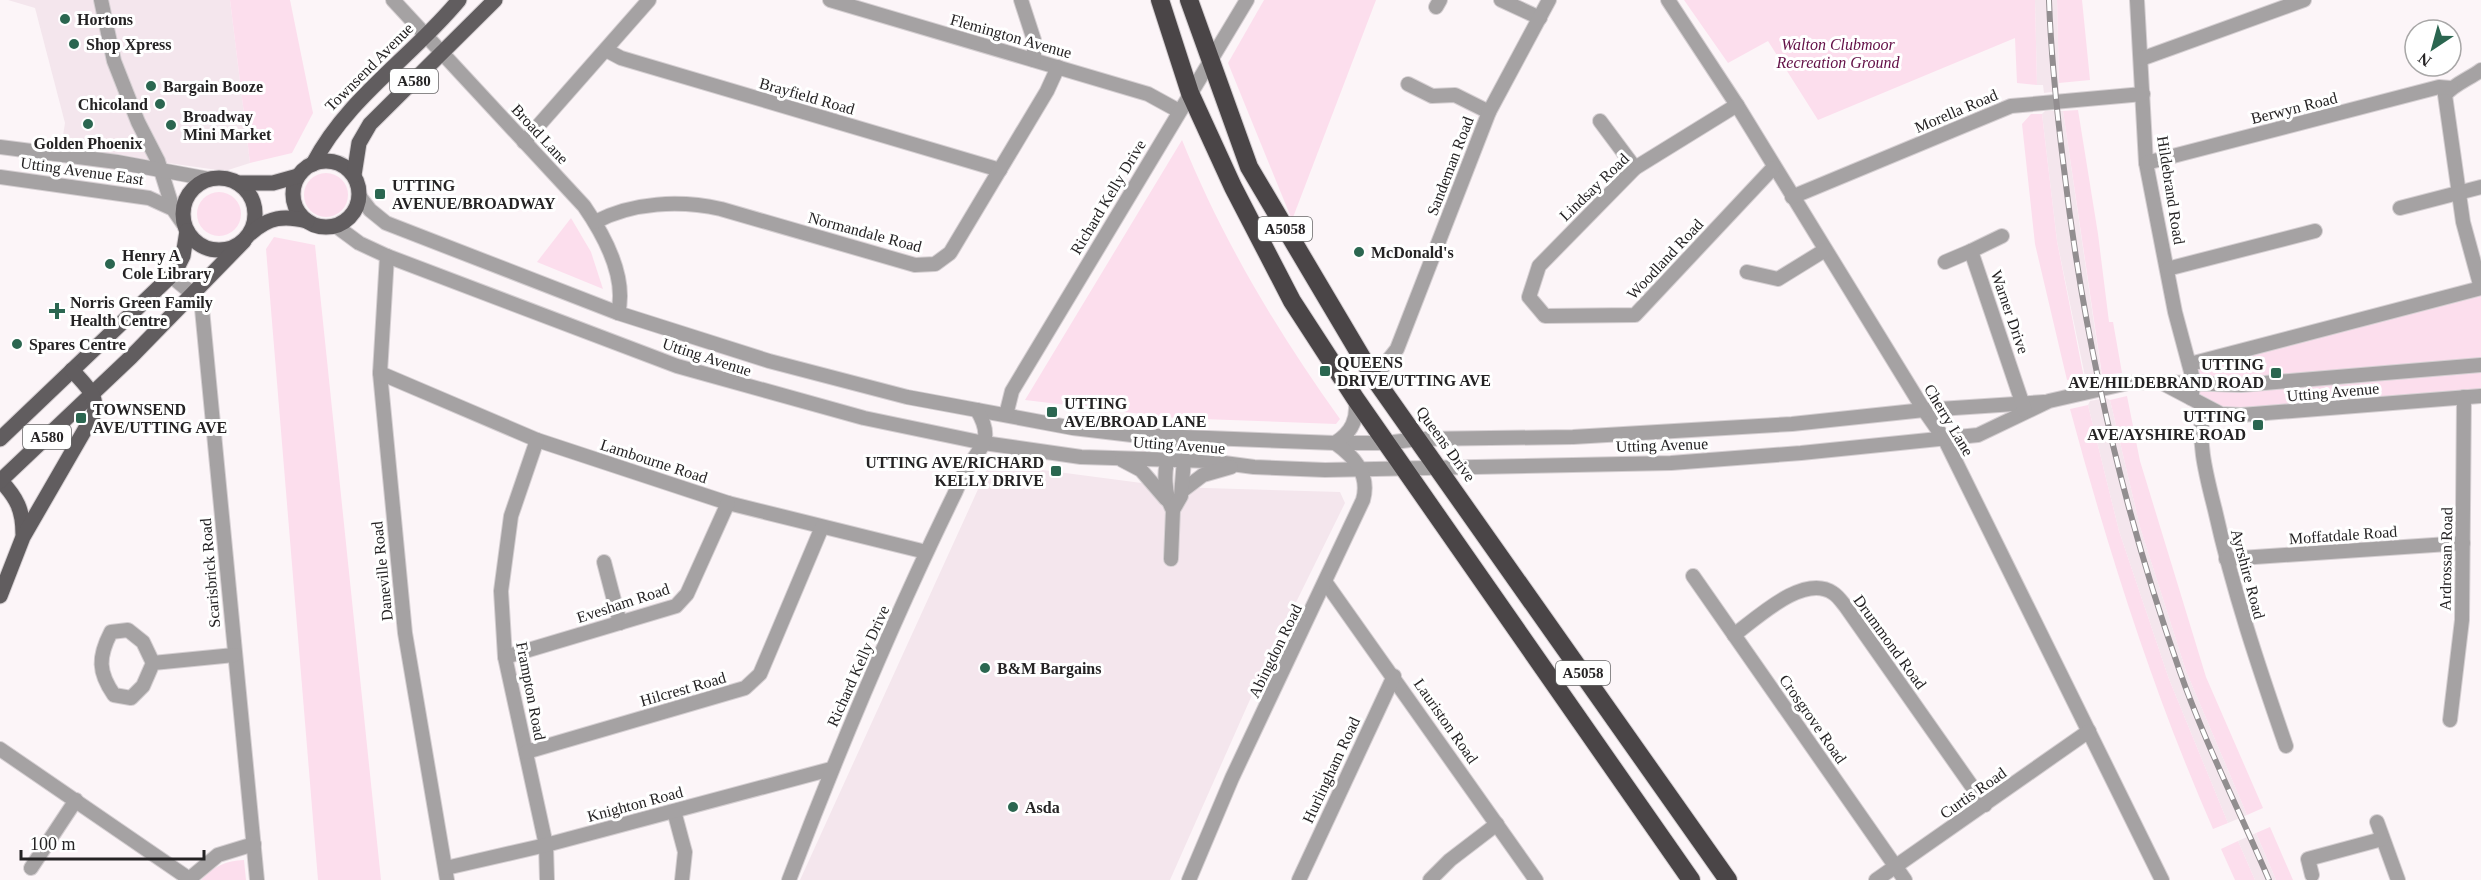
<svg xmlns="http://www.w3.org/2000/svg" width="2481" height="880" font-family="'Times New Roman',serif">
<rect width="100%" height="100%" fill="#fcf5f8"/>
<!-- built -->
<g fill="#f4e6ed">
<polygon points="8,0 230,0 250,163 225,171 61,148 65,123 35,8"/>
<polygon points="2035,0 2057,0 2059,91 2044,93 2043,85 2037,85"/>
<polygon points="2045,111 2063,111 2102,378 2086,381 2057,241 2042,114"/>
<polygon points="2106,398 2110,400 2140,527 2186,671 2247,815 2228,823 2169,679 2119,531 2088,405 2090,401"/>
<polygon points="990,463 1172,487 1340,492 1345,503 1268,659 1170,880 800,880"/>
<polygon points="2256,833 2276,880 2255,880 2238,841"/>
</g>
<!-- green -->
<g fill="#fcdeed">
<polygon points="230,0 290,0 313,113 292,153 250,163"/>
<polygon points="1264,0 1376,0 1292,220 1228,63"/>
<polygon points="1684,0 2035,0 2037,85 2017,83 2015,38 1818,120 1768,41 1728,63"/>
<polygon points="2057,0 2082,0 2090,80 2059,83"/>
<polygon points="2078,110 2098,234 2109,322 2113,322 2122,373 2102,375 2063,111"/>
<polygon points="2031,114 2042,114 2057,241 2084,378 2067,380 2035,244 2022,124"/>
<path d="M 1182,140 C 1222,239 1278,333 1340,419 L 1336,424 L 1175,418 L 1025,400 Z"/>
<circle cx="326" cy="195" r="22"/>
<circle cx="219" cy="214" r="22"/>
<polygon points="571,218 591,252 603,289 537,262"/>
<polygon points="274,237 315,245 381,880 318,880 266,249"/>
<polygon points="2481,288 2481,396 2241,415 2191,398 2190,364"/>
<polygon points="2127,396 2140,461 2206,677 2263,808 2247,815 2186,671 2140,527 2110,400"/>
<path d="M 2088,405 L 2119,531 L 2169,679 L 2228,823 L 2213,829 C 2153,692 2109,553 2070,409 Z"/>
<polygon points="2270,827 2293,880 2276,880 2256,833"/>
<polygon points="2238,841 2255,880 2235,880 2221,849"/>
<path d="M 244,860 L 246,880 L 201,880 C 213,866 226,861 244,860 Z"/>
</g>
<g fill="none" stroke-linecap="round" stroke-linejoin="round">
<!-- minor casing -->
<g stroke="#d5cfd2" stroke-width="16">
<g id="minor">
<polyline points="101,0 114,61 138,122 158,161 173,209"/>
<path d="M 393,0 L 584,206 C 604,235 627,277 618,313"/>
<polyline points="830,0 1148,94 1179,111"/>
<polyline points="1021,0 1034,40 1034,60"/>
<polyline points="1501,0 1540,18"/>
<polyline points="1668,0 1737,105 1924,410 1945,440 2162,880"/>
<polyline points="2137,0 2146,163 2175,312 2194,383 2191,398"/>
<polyline points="1436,7 1440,0"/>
<polyline points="606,50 621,58 1000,170"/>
<polyline points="2141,59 2304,0"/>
<path d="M 2481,70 C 2469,79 2454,84 2445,95 L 2463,222 L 2481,288"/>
<polyline points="1408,84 1432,96 1455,95 1489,112"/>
<polyline points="1737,105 1635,168 1539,266 1529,297 1545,316 1635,315 1773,168"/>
<polyline points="1600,121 1635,168"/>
<polyline points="524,142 649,0"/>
<polyline points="0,147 117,162 209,179"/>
<polyline points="2146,163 2439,87 2451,88"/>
<polyline points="0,177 149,198 173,209 184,225"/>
<polyline points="360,197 370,210 386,223 618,313 769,361 907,397 1073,428 1132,435 1335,443 1386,443 1418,439 1573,437 1792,424 1924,410 2044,402"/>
<polyline points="1792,197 2011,106 2143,94"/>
<polyline points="2400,208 2481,187"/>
<path d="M 595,222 C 633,202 680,200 721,209 L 915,265 L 935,264 L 950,253 L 1047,91 L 1058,67"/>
<polyline points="336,226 359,243 387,256 677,366 864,418 984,443 1081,457 1209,461 1254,467 1325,470 1671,463 1801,453 1978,435 2049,401 2128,383 2159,382 2241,385 2481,365"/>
<polyline points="1971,251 2002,236"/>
<polyline points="387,256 380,373 405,633 447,880"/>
<polyline points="1945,262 1971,251 2025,411"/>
<polyline points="2167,269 2315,231"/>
<polyline points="1747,272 1778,279 1825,250"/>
<polyline points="171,276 199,299 202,309 257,880"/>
<polyline points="2190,364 2481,288"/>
<polyline points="380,373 537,440 728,503 926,552"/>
<polyline points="1374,378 1397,349 1489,112 1549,0"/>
<polyline points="2164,384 2221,414 2241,415 2481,396"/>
<path d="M 2204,406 C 2196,440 2207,478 2215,510 C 2233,591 2259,668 2286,746"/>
<polyline points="1006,415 1012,391 1247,0"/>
<polyline points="537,440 511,516 501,591 505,657 546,845 547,880"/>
<path d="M 1170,453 C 1163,469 1164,495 1173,510"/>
<polyline points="1122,460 1141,470 1166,499"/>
<polyline points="1182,491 1203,475 1231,467"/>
<polyline points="1171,559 1173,510 1181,496 1184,460 1176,437"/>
<polyline points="2226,559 2463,543"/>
<polyline points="604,562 620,623"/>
<polyline points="1693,576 1905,880"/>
<polyline points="1326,583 1536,880"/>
<path d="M 1734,635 C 1757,618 1804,573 1833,593 C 1838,596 1842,602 1846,607 L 1985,805"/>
<polyline points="505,657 676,606 687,594 728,503"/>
<path d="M 153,663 L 143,642 L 128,630 L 111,632 C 98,657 98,672 114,695 L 131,698 L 143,686 L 153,663 L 234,655"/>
<polyline points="2450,720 2462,620 2464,397"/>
<polyline points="0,749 188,878"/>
<polyline points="526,752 745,688 760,674 822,527"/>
<polyline points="674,811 685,852 682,880"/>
<polyline points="2377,822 2398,880"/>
<polyline points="31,868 76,800"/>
<polyline points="446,868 546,845 831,769"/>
<polyline points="2312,875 2308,859 2382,839"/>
<polyline points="188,880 218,855 254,844"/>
<path d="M 789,880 C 839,749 893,620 954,495 C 958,487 961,477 966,470 C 982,445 994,439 977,410"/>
<path d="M 1189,880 L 1232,778 L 1363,500 C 1370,475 1355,457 1335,443 C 1351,433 1359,419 1355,398"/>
<polyline points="1299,880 1394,676"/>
<polyline points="1430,880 1450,860 1497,824"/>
<polyline points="1876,880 2089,731"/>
</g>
</g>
<!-- major casing -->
<g stroke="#d5cfd2" stroke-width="17">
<g id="major">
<circle cx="326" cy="194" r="33"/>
<path d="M 313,164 C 347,98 412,57 459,0"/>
<polyline points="354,175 359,143 370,124 495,0"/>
<circle cx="219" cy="214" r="36"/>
<polyline points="238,183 273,183 298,176"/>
<path d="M 251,233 C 269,217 284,215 307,221"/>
<polyline points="0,439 175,272 183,256 187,231"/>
<path d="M 0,480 C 17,498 23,510 23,534"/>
<polyline points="0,481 131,357 244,241"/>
<path d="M 0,596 L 23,537 L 94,414 C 99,395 84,384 72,370"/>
</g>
</g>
<!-- highway casing -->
<g stroke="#d5cfd2" stroke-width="20">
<g id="highway">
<polyline points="1160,0 1190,93 1233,187 1292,301 1355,398 1691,880"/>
<polyline points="1189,0 1249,167 1374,378 1728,880"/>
</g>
</g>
<!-- minor -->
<use href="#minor" stroke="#a5a2a3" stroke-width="14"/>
<!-- major -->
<use href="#major" stroke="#615d5f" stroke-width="15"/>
<!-- highway -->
<use href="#highway" stroke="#4a4547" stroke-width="18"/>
<!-- rail casing -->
<g stroke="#928e90" stroke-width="6">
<path id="rail" d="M 2049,0 C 2051,57 2057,113 2064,169 C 2084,339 2122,507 2179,669 C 2204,741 2239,810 2269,880"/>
</g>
<!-- rail -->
<use href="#rail" stroke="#fff" stroke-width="4" stroke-dasharray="11" stroke-linecap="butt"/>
</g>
<!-- markers -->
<g fill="#2b6650" stroke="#fff" stroke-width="2">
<circle cx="65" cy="19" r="6"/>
<circle cx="74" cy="44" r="6"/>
<circle cx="151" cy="86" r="6"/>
<circle cx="160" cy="104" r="6"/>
<circle cx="88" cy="124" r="6"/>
<circle cx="171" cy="125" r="6"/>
<rect x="374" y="188" width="12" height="12" rx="3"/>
<circle cx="1359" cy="252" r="6"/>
<circle cx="110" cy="264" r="6"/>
<path d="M54 302h6v6h6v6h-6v6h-6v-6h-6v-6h6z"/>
<circle cx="17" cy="344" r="6"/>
<rect x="1319" y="365" width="12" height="12" rx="3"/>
<rect x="2270" y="367" width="12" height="12" rx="3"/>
<rect x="1046" y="406" width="12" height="12" rx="3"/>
<rect x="75" y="412" width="12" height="12" rx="3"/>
<rect x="2252" y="419" width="12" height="12" rx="3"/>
<rect x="1050" y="465" width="12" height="12" rx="3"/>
<circle cx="985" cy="668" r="6"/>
<circle cx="1013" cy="807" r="6"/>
</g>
<g text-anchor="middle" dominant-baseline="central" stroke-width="6" stroke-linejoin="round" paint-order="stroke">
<!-- shield labels -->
<g fill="#fff" stroke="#666566" stroke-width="1.5">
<rect x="390" y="69" width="48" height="24" rx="4.5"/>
<rect x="1258" y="217" width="54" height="24" rx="4.5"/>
<rect x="23" y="425" width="48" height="24" rx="4.5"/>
<rect x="1556" y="661" width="54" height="24" rx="4.5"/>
</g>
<g font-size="15" font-weight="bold" fill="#252324">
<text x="414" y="81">A580</text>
<text x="1285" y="229">A5058</text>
<text x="47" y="437">A580</text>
<text x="1583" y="673">A5058</text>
</g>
<!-- poi labels -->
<g font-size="16" font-weight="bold" fill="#252324" stroke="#fff" text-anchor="start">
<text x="77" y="19">Hortons</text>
<text x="86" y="44">Shop Xpress</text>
<text x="163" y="86">Bargain Booze</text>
<text x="148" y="104" text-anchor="end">Chicoland</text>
<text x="183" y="116">Broadway<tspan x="183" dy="18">Mini Market</tspan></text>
<text x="88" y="143" text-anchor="middle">Golden Phoenix</text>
<text x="392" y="185">UTTING<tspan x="392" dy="18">AVENUE/BROADWAY</tspan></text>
<text x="1371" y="252">McDonald's</text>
<text x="122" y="255">Henry A<tspan x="122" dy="18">Cole Library</tspan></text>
<text x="70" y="302">Norris Green Family<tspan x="70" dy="18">Health Centre</tspan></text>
<text x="29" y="344">Spares Centre</text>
<text x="1337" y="362">QUEENS<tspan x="1337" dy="18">DRIVE/UTTING AVE</tspan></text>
<text x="2264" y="364" text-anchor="end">UTTING<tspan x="2264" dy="18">AVE/HILDEBRAND ROAD</tspan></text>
<text x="1064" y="403">UTTING<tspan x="1064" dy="18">AVE/BROAD LANE</tspan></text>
<text x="93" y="409">TOWNSEND<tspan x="93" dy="18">AVE/UTTING AVE</tspan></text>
<text x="2246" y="416" text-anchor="end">UTTING<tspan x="2246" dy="18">AVE/AYSHIRE ROAD</tspan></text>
<text x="1044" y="462" text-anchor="end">UTTING AVE/RICHARD<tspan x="1044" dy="18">KELLY DRIVE</tspan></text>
<text x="997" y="668">B&amp;M Bargains</text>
<text x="1025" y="807">Asda</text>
</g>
<!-- street labels -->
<g font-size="16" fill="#252324" stroke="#fff">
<text transform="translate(1011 36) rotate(16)">Flemington Avenue</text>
<text transform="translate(369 67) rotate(-45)">Townsend Avenue</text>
<text transform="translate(807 96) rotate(16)">Brayfield Road</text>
<text transform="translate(2294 108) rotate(-14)">Berwyn Road</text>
<text transform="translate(1956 111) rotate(-23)">Morella Road</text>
<text transform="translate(540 134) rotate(47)">Broad Lane</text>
<text transform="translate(1450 166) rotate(-69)">Sandeman Road</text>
<text transform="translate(82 171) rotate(8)">Utting Avenue East</text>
<text transform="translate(1594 187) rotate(-44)">Lindsay Road</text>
<text transform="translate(2171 190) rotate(81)">Hildebrand Road</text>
<text transform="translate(1108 197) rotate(-59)">Richard Kelly Drive</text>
<text transform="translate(865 232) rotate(15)">Normandale Road</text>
<text transform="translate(1665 259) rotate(-47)">Woodland Road</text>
<text transform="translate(2010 312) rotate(71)">Warner Drive</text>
<text transform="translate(707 357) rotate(18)">Utting Avenue</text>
<text transform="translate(2333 392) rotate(-5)">Utting Avenue</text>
<text transform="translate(1949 420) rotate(59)">Cherry Lane</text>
<text transform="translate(1446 444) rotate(54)">Queens Drive</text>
<text transform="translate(1179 445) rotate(4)">Utting Avenue</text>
<text transform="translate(1662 445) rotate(-2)">Utting Avenue</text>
<text transform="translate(654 461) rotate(18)">Lambourne Road</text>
<text transform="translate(2343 535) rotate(-4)">Moffatdale Road</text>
<text transform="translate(2446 559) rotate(-89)">Ardrossan Road</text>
<text transform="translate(382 571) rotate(-96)">Daneville Road</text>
<text transform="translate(210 573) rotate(-95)">Scarisbrick Road</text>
<text transform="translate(2248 574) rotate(75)">Ayrshire Road</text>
<text transform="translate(623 603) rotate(-18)">Evesham Road</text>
<text transform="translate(1890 642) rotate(54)">Drummond Road</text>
<text transform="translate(1275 651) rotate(-64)">Abingdon Road</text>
<text transform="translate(858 666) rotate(-66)">Richard Kelly Drive</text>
<text transform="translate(683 689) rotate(-16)">Hilcrest Road</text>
<text transform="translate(531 691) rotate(79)">Frampton Road</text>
<text transform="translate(1813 719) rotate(55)">Crosgrove Road</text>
<text transform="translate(1446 721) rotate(55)">Lauriston Road</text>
<text transform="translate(1331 770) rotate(-65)">Hurlingham Road</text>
<text transform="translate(1973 793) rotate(-35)">Curtis Road</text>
<text transform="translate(635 804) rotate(-15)">Knighton Road</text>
</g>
<!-- park labels -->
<g font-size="16" font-style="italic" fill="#620f46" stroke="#fff">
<text x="1838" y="44">Walton Clubmoor<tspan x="1838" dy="18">Recreation Ground</tspan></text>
</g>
</g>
<!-- north arrow -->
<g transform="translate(2433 48) rotate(216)"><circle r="28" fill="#ffffff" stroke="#a8a7a7" stroke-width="1.5"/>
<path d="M0-4.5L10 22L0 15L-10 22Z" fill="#2b6650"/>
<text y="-9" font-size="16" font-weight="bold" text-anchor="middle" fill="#252324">N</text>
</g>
<!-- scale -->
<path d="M21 850v9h183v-9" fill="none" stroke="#252324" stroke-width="3"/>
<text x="30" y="850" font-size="18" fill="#252324" stroke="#ffffff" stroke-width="4.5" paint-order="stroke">100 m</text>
</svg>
